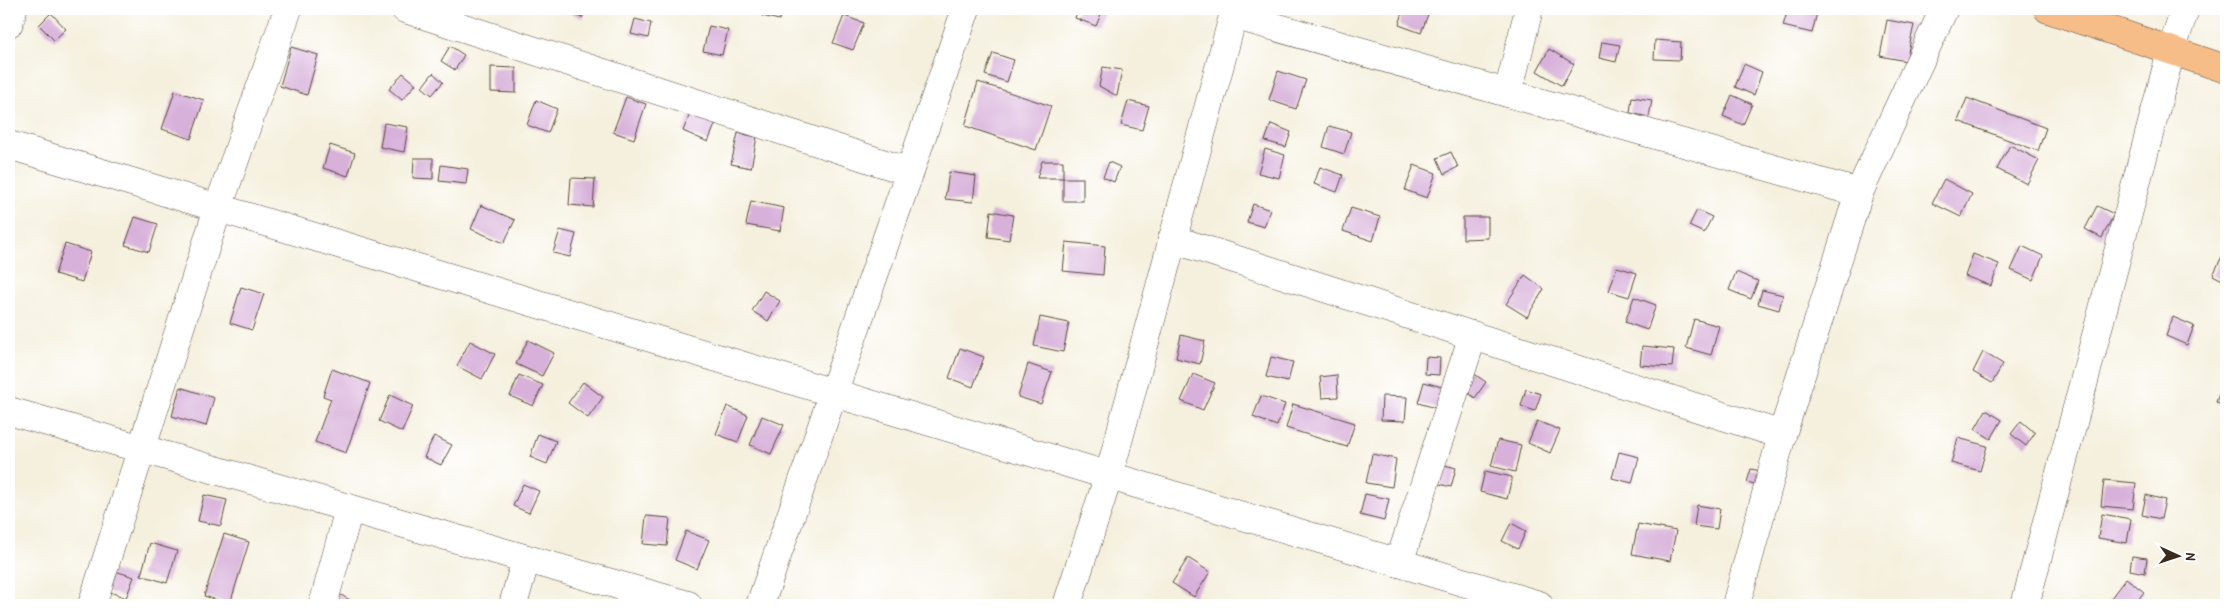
<svg xmlns="http://www.w3.org/2000/svg" width="2235" height="614" font-family="'Patrick Hand',sans-serif">
<rect width="100%" height="100%" fill="#fff"/>
<filter id="ink" filterUnits="userSpaceOnUse"><feTurbulence type="fractalNoise" baseFrequency=".02" numOctaves="2"/><feDisplacementMap in="SourceGraphic" scale="10" xChannelSelector="R" yChannelSelector="G"/><feConvolveMatrix kernelMatrix="1 2 1 2 8 2 1 2 1" color-interpolation-filters="sRGB"/></filter>
<filter id="wash" filterUnits="userSpaceOnUse"><feTurbulence type="fractalNoise" baseFrequency=".0096" numOctaves="4" result="noise"/><feDisplacementMap in="SourceGraphic" scale="20" xChannelSelector="R" yChannelSelector="G"/><feGaussianBlur stdDeviation="1.12" result="paint"/><feColorMatrix in="noise" values="0 0 0 0 0 0 0 0 0 0 0 0 0 0 0 0 0 1.4 0 .05"/><feComposite in="paint" operator="in"/></filter>
<g filter="url(#wash)">
<rect width="100%" height="100%" fill="#f5f0de"/>
<g id="blocks">
<!-- building -->
<g fill="#d8b1da">
<polygon points="563,9 586,9 582,18"/>
<polygon points="763,9 782,9 779,20 762,16"/>
<polygon points="1078,9 1103,9 1096,26 1075,18"/>
<polygon points="1404,9 1430,9 1421,33 1399,25"/>
<polygon points="1788,9 1818,9 1812,33 1783,26"/>
<polygon points="51,13 66,29 54,40 39,25"/>
<polygon points="844,16 864,23 853,50 833,43"/>
<polygon points="635,19 651,23 648,38 631,34"/>
<polygon points="1887,20 1914,25 1906,61 1880,56"/>
<polygon points="709,26 728,30 722,55 703,51"/>
<polygon points="1655,40 1681,42 1680,60 1654,59"/>
<polygon points="1602,42 1620,45 1616,62 1599,58"/>
<polygon points="450,46 464,55 455,70 441,61"/>
<polygon points="291,47 318,55 307,95 280,86"/>
<polygon points="1549,49 1574,64 1562,86 1537,71"/>
<polygon points="993,53 1014,60 1007,82 985,75"/>
<polygon points="1744,64 1762,72 1754,95 1735,87"/>
<polygon points="491,67 516,68 516,93 491,92"/>
<polygon points="1103,67 1122,70 1117,96 1099,86"/>
<polygon points="1278,71 1306,80 1296,109 1269,100"/>
<polygon points="403,73 416,84 402,100 389,89"/>
<polygon points="433,73 443,82 432,95 422,87"/>
<polygon points="978,82 1051,106 1036,150 965,126"/>
<polygon points="175,91 204,100 191,139 162,129"/>
<polygon points="1732,95 1752,104 1743,125 1723,116"/>
<polygon points="626,97 646,104 634,139 613,132"/>
<polygon points="1632,97 1652,100 1649,117 1630,113"/>
<polygon points="1967,98 2046,128 2038,151 1958,121"/>
<polygon points="536,100 557,109 548,133 527,125"/>
<polygon points="1128,101 1149,106 1142,130 1121,125"/>
<polygon points="692,109 717,120 708,142 683,131"/>
<polygon points="384,123 408,127 404,152 380,147"/>
<polygon points="1271,124 1291,132 1286,147 1265,141"/>
<polygon points="1329,126 1351,132 1344,154 1323,147"/>
<polygon points="738,133 757,137 751,168 731,164"/>
<polygon points="330,145 355,153 348,176 323,168"/>
<polygon points="2010,145 2039,160 2027,184 1997,169"/>
<polygon points="1265,149 1285,155 1279,178 1258,173"/>
<polygon points="1451,152 1458,167 1444,174 1437,158"/>
<polygon points="414,158 433,158 433,179 413,178"/>
<polygon points="1042,161 1063,161 1063,178 1037,178"/>
<polygon points="1109,162 1120,167 1114,182 1103,177"/>
<polygon points="441,165 468,169 466,184 439,181"/>
<polygon points="1414,165 1436,173 1427,198 1405,190"/>
<polygon points="1320,167 1343,175 1337,192 1314,184"/>
<polygon points="949,172 976,176 973,202 945,199"/>
<polygon points="571,178 595,179 593,207 569,205"/>
<rect x="1063" y="178" width="20" height="23"/>
<polygon points="1944,179 1972,194 1961,217 1932,203"/>
<polygon points="751,201 784,208 780,231 746,225"/>
<polygon points="1253,204 1270,210 1264,227 1247,222"/>
<polygon points="481,205 515,220 504,243 471,229"/>
<polygon points="2097,206 2114,214 2102,238 2085,229"/>
<polygon points="1351,208 1380,217 1373,241 1343,231"/>
<polygon points="1697,210 1712,217 1704,233 1689,226"/>
<polygon points="991,211 1013,215 1009,240 988,237"/>
<polygon points="135,217 158,224 149,252 125,245"/>
<polygon points="1463,217 1488,217 1488,238 1463,239"/>
<polygon points="560,230 576,234 570,257 553,253"/>
<polygon points="1066,242 1105,246 1103,275 1063,271"/>
<polygon points="65,244 91,252 82,282 55,274"/>
<polygon points="2022,246 2043,256 2033,280 2011,270"/>
<polygon points="2226,248 2226,282 2213,275"/>
<polygon points="1973,254 1999,264 1991,286 1965,276"/>
<polygon points="1617,267 1637,273 1629,297 1609,291"/>
<polygon points="1736,272 1758,281 1751,299 1729,290"/>
<polygon points="1525,275 1544,289 1527,317 1506,304"/>
<polygon points="241,287 264,294 252,330 230,323"/>
<polygon points="1762,290 1783,295 1779,310 1758,304"/>
<polygon points="764,291 780,301 768,321 752,311"/>
<polygon points="1634,297 1656,305 1647,330 1625,322"/>
<polygon points="1040,317 1069,323 1063,352 1034,346"/>
<polygon points="2173,317 2194,326 2187,345 2166,336"/>
<polygon points="1694,319 1719,326 1711,355 1686,348"/>
<polygon points="1181,335 1205,341 1200,364 1176,358"/>
<polygon points="528,340 554,353 542,376 516,364"/>
<polygon points="470,341 495,354 482,379 457,366"/>
<polygon points="1642,346 1674,349 1672,367 1640,365"/>
<polygon points="960,348 984,357 973,387 949,378"/>
<polygon points="1983,352 2003,364 1992,383 1973,372"/>
<polygon points="1271,357 1293,362 1288,382 1266,377"/>
<polygon points="1426,357 1440,358 1439,375 1425,374"/>
<polygon points="1028,364 1052,372 1041,404 1018,397"/>
<polygon points="332,369 370,383 346,453 315,442 331,399 323,396"/>
<polygon points="1470,371 1486,382 1475,398 1459,386"/>
<polygon points="1193,374 1215,383 1203,410 1181,401"/>
<polygon points="519,375 543,385 533,406 510,396"/>
<polygon points="1337,375 1338,397 1322,398 1320,377"/>
<polygon points="2226,376 2226,406 2216,402"/>
<polygon points="583,382 603,397 588,418 568,403"/>
<polygon points="1424,382 1449,389 1443,410 1418,403"/>
<polygon points="180,387 214,398 206,426 172,416"/>
<polygon points="1526,389 1541,394 1535,411 1521,406"/>
<polygon points="390,395 413,406 402,432 379,421"/>
<polygon points="1261,396 1285,404 1277,426 1253,417"/>
<polygon points="1382,396 1407,397 1405,421 1381,420"/>
<polygon points="1293,404 1355,423 1347,447 1286,428"/>
<polygon points="727,406 748,415 738,442 716,434"/>
<polygon points="1986,410 2002,420 1991,439 1975,429"/>
<polygon points="762,416 784,425 771,454 750,445"/>
<polygon points="1537,421 1560,430 1550,453 1528,443"/>
<polygon points="2021,421 2035,433 2026,446 2011,434"/>
<polygon points="538,434 556,441 547,464 530,457"/>
<polygon points="434,436 452,445 441,465 424,457"/>
<polygon points="1958,438 1987,446 1980,471 1951,463"/>
<polygon points="1498,440 1521,445 1515,472 1491,466"/>
<polygon points="1619,452 1639,457 1632,483 1612,478"/>
<polygon points="1372,454 1396,459 1392,487 1366,483"/>
<polygon points="1437,463 1456,468 1451,487 1432,482"/>
<polygon points="1751,469 1765,472 1762,486 1747,482"/>
<polygon points="1485,471 1512,477 1507,499 1480,492"/>
<polygon points="2104,480 2136,483 2133,509 2101,506"/>
<polygon points="523,484 539,491 529,513 513,506"/>
<polygon points="1365,494 1389,499 1384,521 1360,515"/>
<polygon points="204,495 227,500 221,526 198,521"/>
<polygon points="2146,495 2165,500 2161,519 2142,515"/>
<polygon points="1697,505 1720,509 1717,529 1694,526"/>
<polygon points="2102,514 2131,519 2127,543 2098,538"/>
<polygon points="646,516 670,518 667,546 643,544"/>
<polygon points="1511,523 1526,531 1518,549 1502,541"/>
<polygon points="1638,524 1676,531 1670,561 1632,554"/>
<polygon points="686,531 709,540 697,569 675,560"/>
<polygon points="224,534 249,542 230,604 204,596"/>
<polygon points="150,543 177,551 167,583 141,575"/>
<polygon points="2132,556 2147,558 2145,573 2130,570"/>
<polygon points="1188,558 1210,572 1194,597 1172,583"/>
<polygon points="112,570 134,577 126,598 105,590"/>
<polygon points="2126,578 2144,592 2134,605 2120,605 2111,598"/>
<polygon points="331,589 353,602 350,605 322,605"/>
</g>
</g>
</g>
<g filter="url(#ink)">
<use href="#blocks" fill-opacity="0" stroke="#57483b" stroke-width="1"/>
<g fill="none" stroke-linecap="round" stroke-linejoin="round">
<!-- minor casing -->
<g stroke="#57483b" stroke-width="29">
<g id="minor">
<polyline points="405,9 910,172"/>
<polyline points="1233,15 1859,193"/>
<polyline points="9,23 13,9"/>
<polyline points="1508,93 1529,9"/>
<polyline points="9,145 1539,605"/>
<polyline points="1172,239 1782,435"/>
<polyline points="9,411 688,605"/>
<polyline points="1399,563 1473,335"/>
<polyline points="92,605 218,208 288,9"/>
<polyline points="323,605 349,509"/>
<polyline points="513,605 526,559"/>
<polyline points="760,605 966,9"/>
<polyline points="1067,605 1109,475 1235,9"/>
<polyline points="1736,605 1782,435 1859,193 1944,9"/>
<polyline points="2025,605 2171,51 2185,9"/>
</g>
</g>
<!-- major casing -->
<g stroke="#57483b" stroke-width="29">
<polyline id="major" points="2048,9 2226,69"/>
</g>
<!-- minor -->
<use href="#minor" stroke="#fff" stroke-width="28"/>
<!-- major -->
<use href="#major" stroke="#f7bd88" stroke-width="28"/>
</g>
</g>
<!-- margin -->
<rect width="2235" height="614" fill="none" stroke="#fff" stroke-width="30"/>
<!-- north arrow -->
<g transform="translate(2178 556) rotate(93)" stroke="#ffffff" stroke-width="4" paint-order="stroke">
<path d="M0-4L9 19L0 12L-9 19Z" fill="#3b2a1e"/>
<text y="-8" font-size="14" font-weight="bold" text-anchor="middle" fill="#3b2a1e">N</text>
</g>
</svg>
